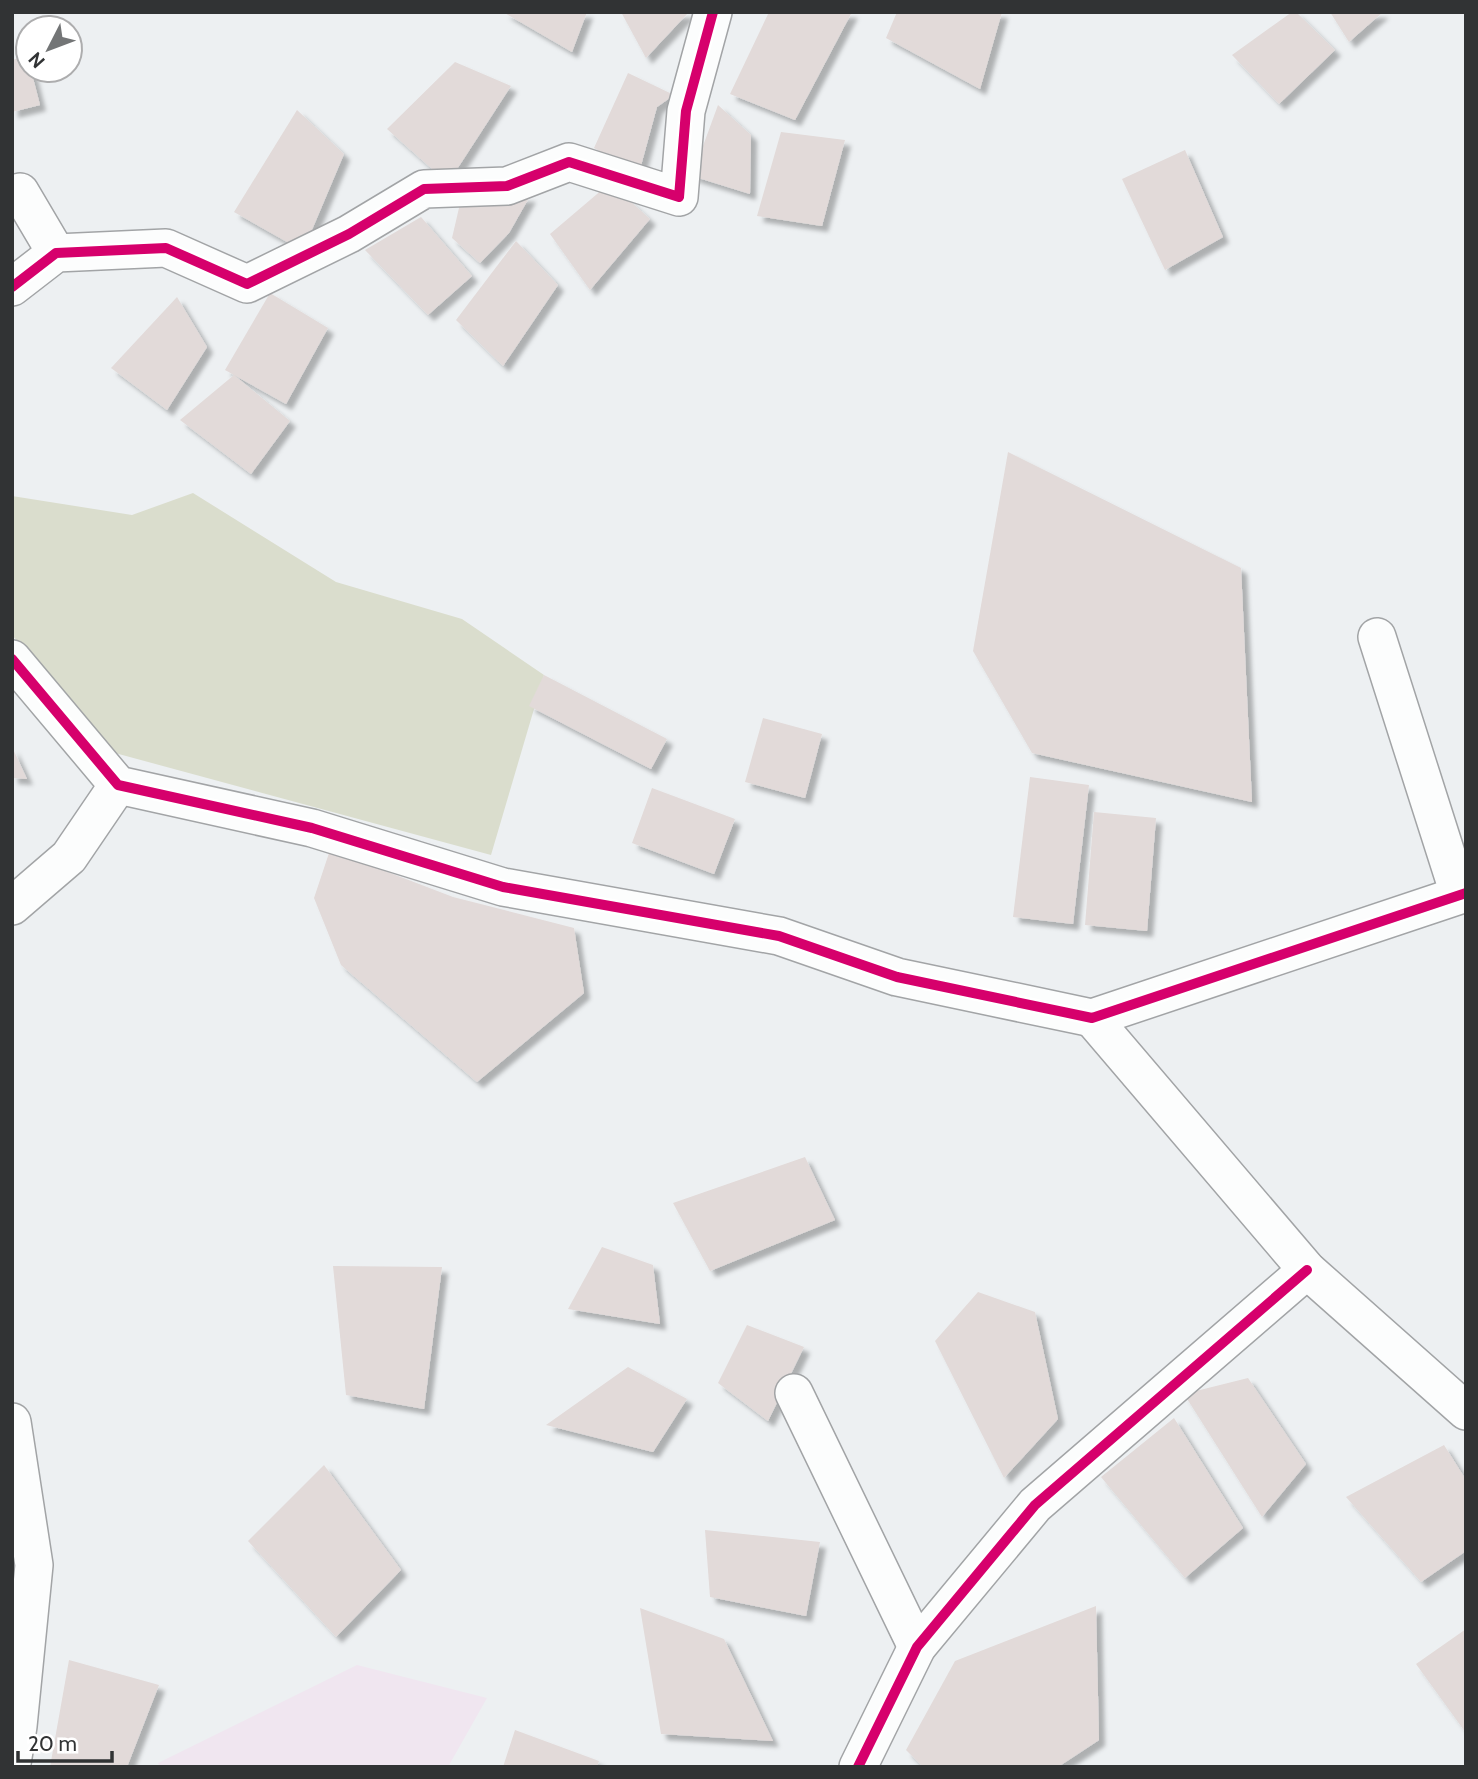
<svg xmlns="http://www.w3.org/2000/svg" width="1478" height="1779" font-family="Cabin,sans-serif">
<defs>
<filter id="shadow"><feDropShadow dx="6" dy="6" stdDeviation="2" flood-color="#0004"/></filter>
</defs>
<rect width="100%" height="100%" fill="#edf0f2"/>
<!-- industrial -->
<polygon fill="#f0e6f0" points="357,1665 487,1698 448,1767 160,1767 158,1763"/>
<!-- green -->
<polygon fill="#daddcd" points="193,493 336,582 462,619 544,675 491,855 115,753 12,635 12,496 132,515"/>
<!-- building -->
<g fill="#e2dad9" filter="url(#shadow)">
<polygon points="503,12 587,12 572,52"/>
<polygon points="621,12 689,12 646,58"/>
<polygon points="769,12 852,12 795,120 730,94"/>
<polygon points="897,12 1002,12 980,89 886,38"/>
<polygon points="1292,12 1296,12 1335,50 1279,104 1232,55"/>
<polygon points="1330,12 1383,12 1349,42"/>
<polygon points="27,56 28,70 31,70 40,105 12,112 12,60"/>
<polygon points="455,62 511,86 448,183 387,129"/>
<polygon points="628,73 674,95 657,107 639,173 594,148"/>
<polygon points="718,105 751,135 750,194 692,176"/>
<polygon points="297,110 344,154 303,251 234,212"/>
<polygon points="781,132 845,140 822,226 757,216"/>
<polygon points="1185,150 1223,237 1165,270 1122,179"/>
<polygon points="610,183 650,219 590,290 550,234"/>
<polygon points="462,195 530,196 509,233 480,263 452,238"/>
<polygon points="421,217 472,276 428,315 365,250"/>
<polygon points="516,241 558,285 503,366 456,320"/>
<polygon points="270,293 328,328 286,404 225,370"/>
<polygon points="177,297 207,347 167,410 111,368"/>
<polygon points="234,375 290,421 251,474 180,420"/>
<polygon points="1008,452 1241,568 1252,802 1032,753 973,651"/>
<polygon points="544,675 667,739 651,769 529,706"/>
<polygon points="763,718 822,734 805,798 745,782"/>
<polygon points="12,747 27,779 12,778"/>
<polygon points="1030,777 1089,785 1073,924 1013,917"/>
<polygon points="652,788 735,819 714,874 632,843"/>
<polygon points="1094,812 1156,818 1147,931 1085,925"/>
<polygon points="330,850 453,897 574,928 584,993 477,1082 341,965 314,898"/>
<polygon points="805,1157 835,1220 710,1271 673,1203"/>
<polygon points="602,1247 653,1265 660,1324 568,1309"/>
<polygon points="333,1266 442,1267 424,1409 346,1395"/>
<polygon points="978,1292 1035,1312 1058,1419 1004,1478 935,1341"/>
<polygon points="747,1325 804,1347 768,1421 718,1383"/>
<polygon points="628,1367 687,1399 653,1452 546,1425"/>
<polygon points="1248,1378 1306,1464 1262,1517 1184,1394"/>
<polygon points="1174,1418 1243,1528 1185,1578 1101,1477"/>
<polygon points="1444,1445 1466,1480 1466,1551 1421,1582 1346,1497"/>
<polygon points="324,1465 401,1570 336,1637 248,1541"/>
<polygon points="705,1530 820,1542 806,1616 710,1597"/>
<polygon points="1096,1606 1099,1740 1058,1767 923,1767 906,1750 955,1661"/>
<polygon points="640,1608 724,1639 773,1741 661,1734"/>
<polygon points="1466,1629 1466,1733 1416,1664"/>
<polygon points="69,1660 159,1685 127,1767 50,1767"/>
<polygon points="515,1730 599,1761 597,1767 503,1767"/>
</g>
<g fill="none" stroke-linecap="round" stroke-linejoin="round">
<!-- street casing -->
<g stroke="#a2a4a6" stroke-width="40">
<g id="street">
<polyline points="20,192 56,253"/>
<polyline points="12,287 56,253 166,248 247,284 349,234 424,189 507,186 569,162 679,197 686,111 713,12"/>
<polyline points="1377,637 1459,894"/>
<polyline points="12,659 118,785 312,828 503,887 779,936 897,977 1092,1018 1466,893"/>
<polyline points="12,906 69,857 118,785"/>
<polyline points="1092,1018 1307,1270 1466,1411"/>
<polyline points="794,1393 917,1647"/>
<polyline points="12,1422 34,1565 18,1726 12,1763"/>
<polyline points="858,1767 917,1647 1035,1505 1307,1270"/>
</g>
</g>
<!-- street -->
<use href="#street" stroke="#fcfdfd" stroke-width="37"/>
<!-- cycleway casing -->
<g stroke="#fff" stroke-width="15">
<g id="cycleway">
<polyline points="12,287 56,253 166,248 247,284 349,234 424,189 507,186 569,162 679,197 686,111 713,12"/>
<polyline points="12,659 118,785 312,828 503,887 779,936 897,977 1092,1018 1466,893"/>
<polyline points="858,1767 917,1647 1035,1505 1307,1270"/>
</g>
</g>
<!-- cycleway -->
<use href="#cycleway" stroke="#d6006c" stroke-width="10"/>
</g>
<!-- border -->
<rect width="1478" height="1779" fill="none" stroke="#313334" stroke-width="28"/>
<!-- north arrow -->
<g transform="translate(49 49) rotate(228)"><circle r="33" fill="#ffffff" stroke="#adadae" stroke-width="2"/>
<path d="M0-5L12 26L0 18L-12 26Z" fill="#737576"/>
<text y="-10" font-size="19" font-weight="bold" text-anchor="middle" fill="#313334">N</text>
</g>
<!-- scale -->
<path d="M18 1751v10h94v-10" fill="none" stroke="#313334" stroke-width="3.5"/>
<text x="28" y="1751" font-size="21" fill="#313334" stroke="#ffffff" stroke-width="5" paint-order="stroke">20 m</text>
</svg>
